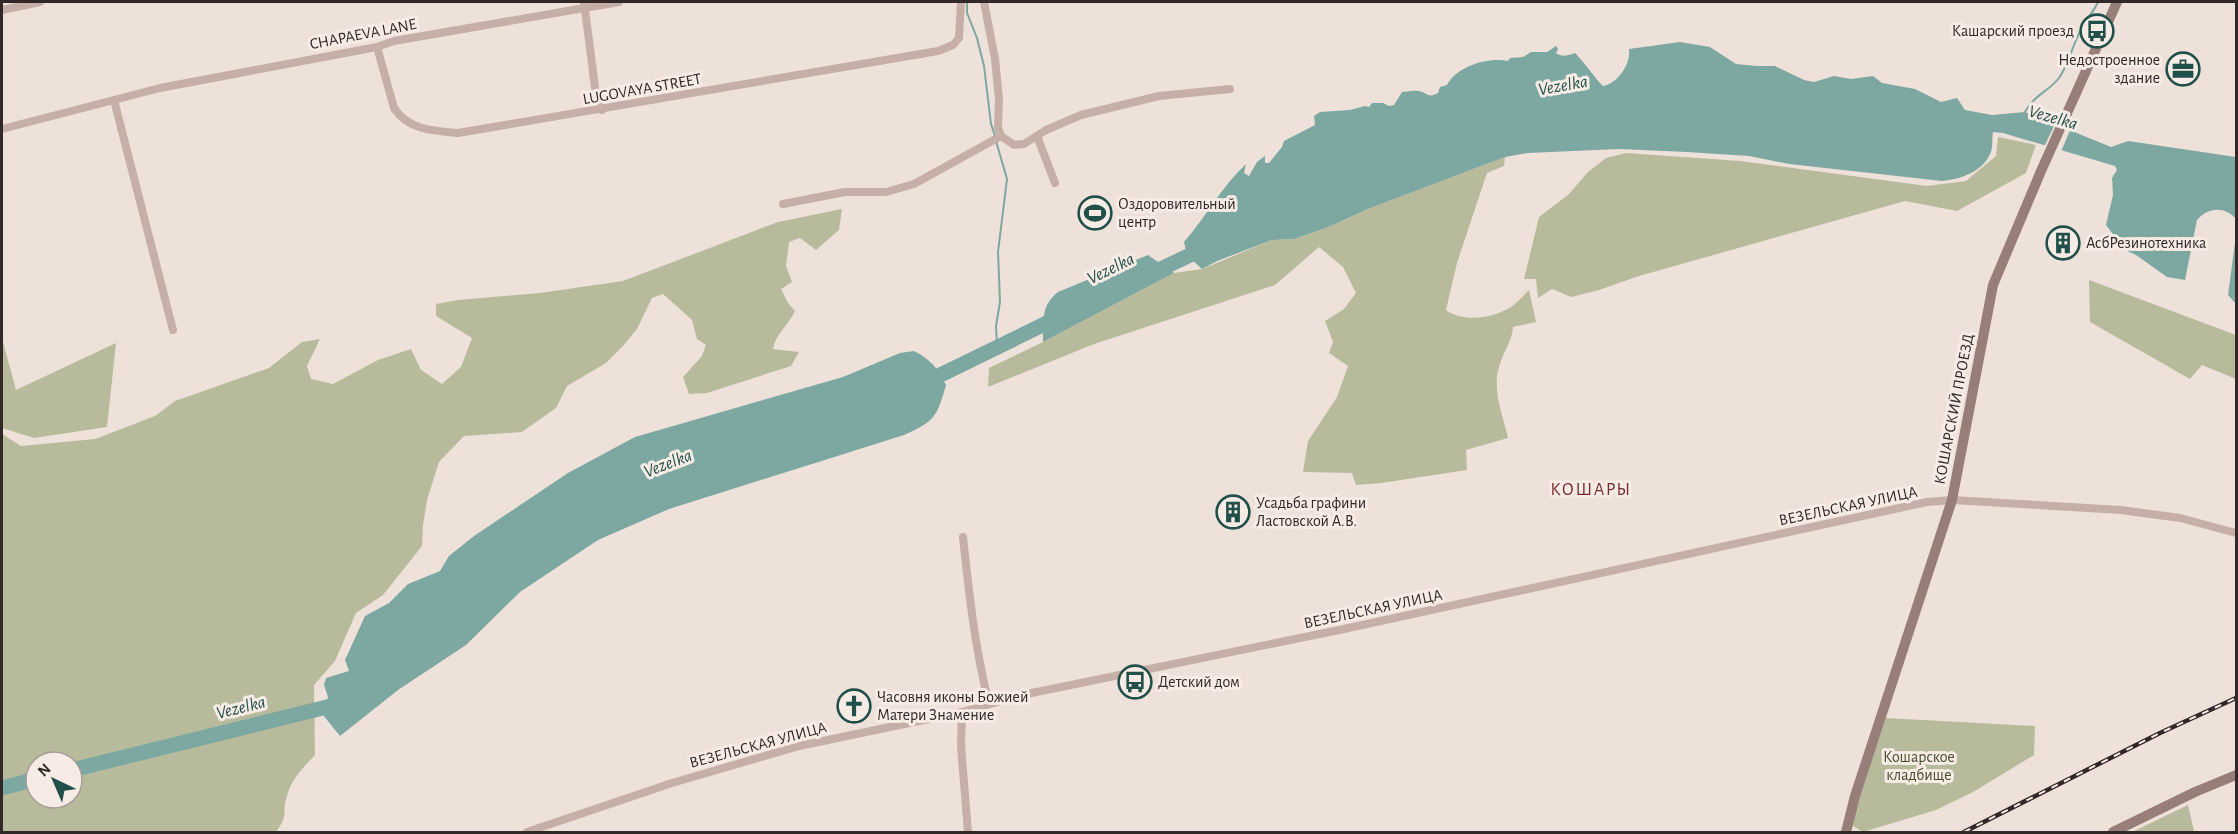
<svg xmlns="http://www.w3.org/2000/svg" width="2238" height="834" font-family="'Alegreya Sans',sans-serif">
<rect width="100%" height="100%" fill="#eee1da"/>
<!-- green -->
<g fill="#b7bb9c" fill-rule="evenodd">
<polygon points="1998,137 2036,145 2026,173 1957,211 1905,201 1639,276 1599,290 1571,297 1552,289 1538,298 1536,279 1524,279 1539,217 1569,194 1588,172 1606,158 1626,153 1740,161 1927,186 1966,181 1996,156"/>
<path d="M 1505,157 L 1504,166 L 1487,173 L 1457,263 L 1446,310 C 1463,323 1494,318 1511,307 C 1517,303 1523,296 1529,290 L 1536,322 L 1513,327 C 1512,342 1503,352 1499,367 C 1492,390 1503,416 1508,438 L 1466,450 L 1467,470 L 1381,483 L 1356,485 L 1352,473 L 1303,472 L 1308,441 L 1337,397 L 1348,366 L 1329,353 L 1333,342 L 1325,321 L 1344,309 L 1356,293 L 1343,267 L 1319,247 L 1275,285 L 1094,344 L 988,387 L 989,368 L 1043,342 L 1174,273 L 1202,269 L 1272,240 L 1294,239 L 1326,228 L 1368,209 Z"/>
<path d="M 842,209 L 839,230 L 816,250 L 800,238 L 789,242 L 786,266 L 792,282 L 781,289 L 788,303 L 795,311 C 788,326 776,333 773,349 L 799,352 L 791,366 L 707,393 L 689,394 L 683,377 L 702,356 L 706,345 L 697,339 L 692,320 L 663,294 L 652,298 L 637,329 L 624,345 L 606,363 L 567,386 L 556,408 L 522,432 L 464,436 L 439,462 L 427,500 L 423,525 L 422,546 L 383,595 L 356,613 L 335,661 L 314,685 L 315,755 C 303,768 291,779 287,796 C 281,815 290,813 276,832 L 2,832 L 2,434 L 21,446 L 95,439 L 155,416 L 175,401 L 269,368 L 302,342 L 320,339 L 307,366 L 311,379 L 333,384 L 378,360 L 411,349 L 421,370 L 442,384 L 461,367 L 472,338 L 436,316 L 436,304 L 458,300 L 540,293 L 623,281 L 778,222 ZM 36,762 L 72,762 L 72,798 L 36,798 Z"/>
<polygon points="2089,280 2236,335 2236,379 2202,365 2190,379 2090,322"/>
<polygon points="2,338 16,390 116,343 107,427 34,438 2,428"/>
<polygon points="1886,718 2035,726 2034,755 1973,792 1936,810 1863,832 1850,824"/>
<polygon points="2188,805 2194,831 2192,832 2132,832"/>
</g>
<!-- water -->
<g fill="#7ca8a1">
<path d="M 1680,42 L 1710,47 L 1736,64 L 1757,66 L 1775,66 L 1804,80 L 1814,82 L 1834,76 L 1851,79 L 1873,76 L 1882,83 L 1915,89 L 1941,102 L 1957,98 L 1965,110 L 1992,115 L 2025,112 L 2111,147 L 2128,141 L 2236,157 L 2236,219 C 2225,206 2208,207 2197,220 L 2185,280 L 2167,277 L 2136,255 L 2125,250 L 2106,225 L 2113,195 L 2112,178 L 2117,170 L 2115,166 L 2003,133 L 1993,132 C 1992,138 1993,146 1991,152 C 1983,172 1961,179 1942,181 L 1789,164 L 1749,156 L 1687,152 L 1619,149 L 1528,153 L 1505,157 L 1368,209 L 1326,228 L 1294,239 L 1272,240 L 1217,261 L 1202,269 L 1187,255 L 1184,242 C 1206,217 1221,187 1246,164 L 1244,173 L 1249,176 L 1257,162 L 1265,156 L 1265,163 L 1269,163 L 1282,147 L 1284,141 L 1315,125 L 1314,116 L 1320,112 L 1350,110 L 1365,106 L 1369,107 L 1372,103 L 1383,103 L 1389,106 L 1394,105 L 1402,92 C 1406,92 1413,90 1418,91 C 1428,92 1427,99 1438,93 L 1440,87 L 1447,85 C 1457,66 1488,57 1508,61 L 1510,58 L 1523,57 L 1531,52 L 1547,52 L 1556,46 L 1558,49 L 1556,53 C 1562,58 1569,55 1575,53 C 1586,64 1593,76 1603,86 C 1618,83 1631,64 1629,49 Z"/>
<polygon points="2236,235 2236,304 2228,295"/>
<path d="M 1148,255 L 1174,273 L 1043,342 C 1044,320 1040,307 1058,292 Z"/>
<path d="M 914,351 C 931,360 938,368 946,385 C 937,417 935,421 904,435 L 669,509 L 598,540 L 520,592 L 466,645 L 398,690 L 340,736 L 323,715 L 328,697 L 324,685 L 326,678 L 349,671 L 345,660 L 365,616 L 389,603 L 408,584 L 440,571 L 449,556 L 474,536 L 568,473 L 635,437 L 843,377 L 900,353 Z"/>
</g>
<!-- pier -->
<polygon fill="#eee1da" points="2056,122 2071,128 2060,154 2043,149"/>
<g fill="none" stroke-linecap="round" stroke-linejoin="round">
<!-- stream -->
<g stroke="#7ca8a1" stroke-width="2">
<polyline points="967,2 967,13 977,38 984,66 991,124 995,136"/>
<path d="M 2025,112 C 2033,96 2049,91 2059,78 C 2070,62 2073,42 2083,26 C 2088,17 2094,11 2098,2"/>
<polyline points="996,141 1007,179 998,252 1000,302 996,326 997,347"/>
</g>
<!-- river -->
<g stroke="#7ca8a1" stroke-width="15">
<polyline points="1148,275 1205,248"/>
<polyline points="924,383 1061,316"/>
<polyline points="72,770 339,704 342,702"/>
<polyline points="2,788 36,779"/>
</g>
<!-- street -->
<g stroke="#c5afa7" stroke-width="8">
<polyline points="584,2 596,95 602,110"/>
<polyline points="984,2 995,59 999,99 998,128 1001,136 1014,145 1024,144 1046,130 1081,115 1159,96 1230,89"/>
<polyline points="2,10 40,2"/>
<path d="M 377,47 L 394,108 C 408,130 434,131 458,133 L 938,51 L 953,45 L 959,38 L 961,2"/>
<polyline points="114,100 160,88 377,47 394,41 619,2"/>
<polyline points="2,129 114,100 173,330"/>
<polyline points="1037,136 1055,183"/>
<polyline points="783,204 845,192 886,192 914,184 1001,136"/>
<path d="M 963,537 C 969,593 975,649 989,704"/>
<polyline points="962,712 961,746 968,832"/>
<polyline points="527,832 672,783 799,746 962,712 1022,695 1344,629 1927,502 1952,500 2121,510 2180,518 2236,533"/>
</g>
<!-- secondary -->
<g stroke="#987e79" stroke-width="10">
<polyline points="1846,832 1855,796 1952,500 1993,285 2041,171 2117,2"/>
<polyline points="2113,832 2195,792 2236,775"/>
</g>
<!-- rail casing -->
<g stroke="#322827" stroke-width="4.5">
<polyline id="rail" points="1964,832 2160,733 2236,698"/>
</g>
<!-- rail -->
<use href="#rail" stroke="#f6ebe5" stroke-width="2" stroke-dasharray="7" stroke-linecap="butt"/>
</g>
<!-- icons -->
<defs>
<g id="bus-ring" transform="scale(1.725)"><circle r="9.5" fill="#f6ebe5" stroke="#214f49" stroke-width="1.5"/><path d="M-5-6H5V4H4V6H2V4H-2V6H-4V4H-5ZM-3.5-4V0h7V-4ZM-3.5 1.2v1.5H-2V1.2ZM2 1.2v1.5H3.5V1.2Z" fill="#214f49"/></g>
<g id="office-ring" transform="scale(1.725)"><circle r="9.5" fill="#f6ebe5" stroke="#214f49" stroke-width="1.5"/><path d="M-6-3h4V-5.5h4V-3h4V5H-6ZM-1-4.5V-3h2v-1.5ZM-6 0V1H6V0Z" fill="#214f49"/></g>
<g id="stadium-ring" transform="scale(1.725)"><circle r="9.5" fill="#f6ebe5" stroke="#214f49" stroke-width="1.5"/><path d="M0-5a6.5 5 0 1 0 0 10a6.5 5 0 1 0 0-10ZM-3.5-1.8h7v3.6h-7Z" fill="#214f49"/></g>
<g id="building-ring" transform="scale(1.725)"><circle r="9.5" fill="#f6ebe5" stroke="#214f49" stroke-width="1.5"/><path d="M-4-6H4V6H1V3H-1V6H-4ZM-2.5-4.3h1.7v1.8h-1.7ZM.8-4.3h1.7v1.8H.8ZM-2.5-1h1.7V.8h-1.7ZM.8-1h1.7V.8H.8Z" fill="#214f49"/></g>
<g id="church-ring" transform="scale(1.725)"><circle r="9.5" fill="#f6ebe5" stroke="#214f49" stroke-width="1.5"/><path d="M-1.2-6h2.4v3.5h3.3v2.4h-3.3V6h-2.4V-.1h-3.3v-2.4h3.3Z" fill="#214f49"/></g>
</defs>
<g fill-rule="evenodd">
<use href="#bus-ring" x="2097" y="31"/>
<use href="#office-ring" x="2183" y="69"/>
<use href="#stadium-ring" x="1095" y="213"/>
<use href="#building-ring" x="2063" y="243"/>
<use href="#building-ring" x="1233" y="512"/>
<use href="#bus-ring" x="1135" y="682"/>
<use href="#church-ring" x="854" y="706"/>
</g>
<g text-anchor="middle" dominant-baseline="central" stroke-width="6" stroke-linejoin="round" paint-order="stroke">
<!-- poi labels -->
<g font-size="16" fill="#322827" stroke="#f6ebe5" text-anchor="start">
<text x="2074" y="31" text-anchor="end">Кашарский проезд</text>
<text x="2160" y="60" text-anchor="end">Недостроенное<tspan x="2160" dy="18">здание</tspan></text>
<text x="1118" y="204">Оздоровительный<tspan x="1118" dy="18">центр</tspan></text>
<text x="2086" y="243">АсбРезинотехника</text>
<text x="1256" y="503">Усадьба графини<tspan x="1256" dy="18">Ластовской А.В.</tspan></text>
<text x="1158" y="682">Детский дом</text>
<text x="877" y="697">Часовня иконы Божией<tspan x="877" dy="18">Матери Знамение</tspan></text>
</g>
<!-- street labels -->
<g font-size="16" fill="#322827" stroke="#f6ebe5">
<text transform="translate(363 34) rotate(-11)">CHAPAEVA LANE</text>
<text transform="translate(642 89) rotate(-10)">LUGOVAYA STREET</text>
<text transform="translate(1954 409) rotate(-79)">КОШАРСКИЙ ПРОЕЗД</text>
<text transform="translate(1848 506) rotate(-12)">ВЕЗЕЛЬСКАЯ УЛИЦА</text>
<text transform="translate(1373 609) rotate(-12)">ВЕЗЕЛЬСКАЯ УЛИЦА</text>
<text transform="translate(758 745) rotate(-15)">ВЕЗЕЛЬСКАЯ УЛИЦА</text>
</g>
<!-- park labels -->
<g font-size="16" fill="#484d2d" stroke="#f6ebe5">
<text x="1919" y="757">Кошарское<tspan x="1919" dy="18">кладбище</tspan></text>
</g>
<!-- water labels -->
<g font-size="18" font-style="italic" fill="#214f49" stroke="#f6ebe5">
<text transform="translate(1563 86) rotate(-10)">Vezelka</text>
<text transform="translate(2053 118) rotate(16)">Vezelka</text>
<text transform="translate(1111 269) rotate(-26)">Vezelka</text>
<text transform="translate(668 464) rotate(-21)">Vezelka</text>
<text transform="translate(241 708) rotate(-14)">Vezelka</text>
</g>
<!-- neighbourhood labels -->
<g font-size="18" letter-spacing="1.5" fill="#782c29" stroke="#f6ebe5">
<text x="1591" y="490">КОШАРЫ</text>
</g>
</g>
<!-- border -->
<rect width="2238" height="834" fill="none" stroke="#322827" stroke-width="6"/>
<!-- north arrow -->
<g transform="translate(54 780) rotate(316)"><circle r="28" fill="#f6ebe5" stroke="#a89d99" stroke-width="1.5"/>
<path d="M0-4.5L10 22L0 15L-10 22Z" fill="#214f49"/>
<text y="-9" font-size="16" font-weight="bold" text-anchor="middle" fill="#322827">N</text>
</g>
</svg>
